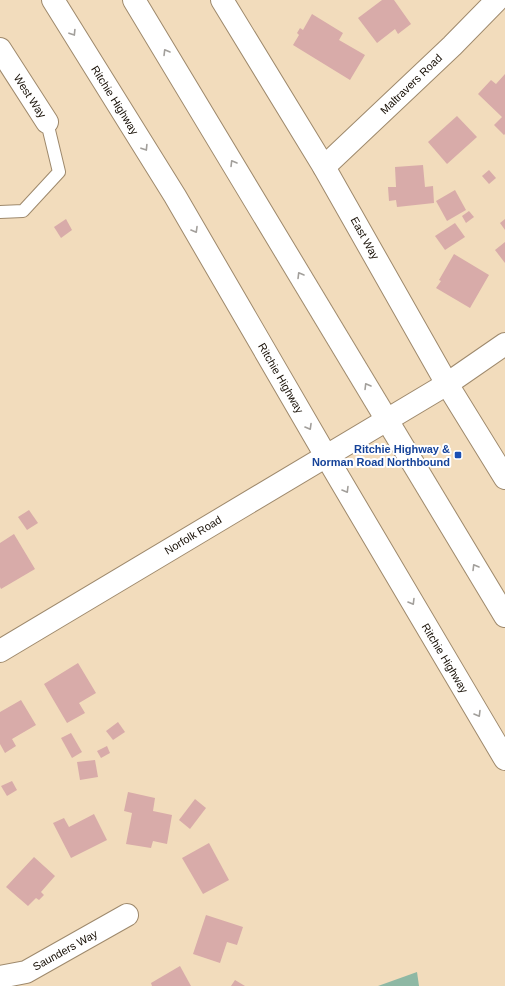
<svg xmlns="http://www.w3.org/2000/svg" width="505" height="986" font-family="Helvetica,sans-serif">
<rect width="100%" height="100%" fill="#f2dcbc"/>
<!-- forest -->
<polygon fill="#8eb8a4" points="417,972 419,986 378,986"/>
<!-- building -->
<g fill="#d8aba9">
<polygon points="382,0 394,0 411,24 398,34 395,29 377,43 358,18"/>
<polygon points="312,14 343,33 339,40 365,55 350,80 293,45 299,35 297,33 300,28 303,30"/>
<polygon points="505,74 505,134 504,135 494,125 502,117 478,94 491,80 496,84"/>
<polygon points="457,116 477,137 447,164 428,142"/>
<polygon points="423,165 425,187 433,186 434,203 397,207 396,200 389,201 388,187 396,187 395,167"/>
<polygon points="489,170 496,178 489,184 482,176"/>
<polygon points="455,190 466,210 447,221 436,201"/>
<polygon points="469,211 474,217 466,223 462,216"/>
<polygon points="66,219 72,230 61,238 54,227"/>
<polygon points="505,219 505,230 500,223"/>
<polygon points="455,223 465,237 445,250 435,236"/>
<polygon points="505,242 505,263 495,250"/>
<polygon points="454,254 489,275 470,308 436,288 441,281 439,280"/>
<polygon points="29,510 38,523 27,530 18,517"/>
<polygon points="14,534 35,569 1,589 0,587 0,543"/>
<polygon points="78,663 96,693 79,703 85,713 67,723 44,684"/>
<polygon points="21,700 36,725 12,739 16,746 5,753 0,744 0,712"/>
<polygon points="118,722 125,732 113,740 106,731"/>
<polygon points="71,733 82,752 72,758 61,738"/>
<polygon points="107,746 110,753 101,758 97,751"/>
<polygon points="95,760 98,777 80,780 77,762"/>
<polygon points="12,781 17,790 7,796 1,786"/>
<polygon points="128,792 155,798 153,811 172,815 167,844 153,841 151,848 126,844 132,813 124,811"/>
<polygon points="195,799 206,808 190,829 179,820"/>
<polygon points="94,814 107,840 71,858 53,823 64,818 69,827"/>
<polygon points="209,843 229,880 203,894 182,858"/>
<polygon points="34,857 55,876 41,892 44,895 39,900 36,898 28,906 6,887"/>
<polygon points="206,915 243,927 237,945 227,942 220,963 193,954"/>
<polygon points="180,966 191,986 152,986 151,983"/>
<polygon points="235,980 245,986 231,986"/>
</g>
<g fill="none" stroke-linecap="round" stroke-linejoin="round">
<!-- lane casing -->
<g stroke="#9e896c" stroke-width="14">
<polyline id="lane" points="0,212 23,211 59,172 47,122"/>
</g>
<!-- street casing -->
<g stroke="#9e896c" stroke-width="24">
<g id="street">
<polyline points="222,0 324,167 447,384 505,478"/>
<polyline points="0,49 47,122"/>
<polyline points="324,167 452,46 497,0"/>
<polyline points="0,651 447,384 505,344"/>
<polyline points="0,977 26,972 127,915"/>
</g>
</g>
<!-- primary casing -->
<g stroke="#9e896c" stroke-width="24">
<g id="primary">
<polyline points="53,0 175,196 326,456 505,759"/>
<polyline points="134,0 505,616"/>
</g>
</g>
<!-- lane -->
<use href="#lane" stroke="#fff" stroke-width="12"/>
<!-- street -->
<use href="#street" stroke="#fff" stroke-width="22"/>
<!-- primary -->
<use href="#primary" stroke="#fff" stroke-width="22"/>
</g>
<!-- one-way arrows -->
<defs><path id="oneway-chevron" d="M-2-3.5L2.5 0L-2 3.5" fill="none" stroke-width="1.6" stroke-linecap="round" stroke-linejoin="round"/></defs>
<g stroke="#a29f9b">
<use href="#oneway-chevron" transform="translate(73 33) rotate(58)"/>
<use href="#oneway-chevron" transform="translate(166 52) rotate(-121)"/>
<use href="#oneway-chevron" transform="translate(145 148) rotate(58)"/>
<use href="#oneway-chevron" transform="translate(233 163) rotate(-121)"/>
<use href="#oneway-chevron" transform="translate(195 230) rotate(60)"/>
<use href="#oneway-chevron" transform="translate(300 275) rotate(-121)"/>
<use href="#oneway-chevron" transform="translate(367 386) rotate(-121)"/>
<use href="#oneway-chevron" transform="translate(309 427) rotate(60)"/>
<use href="#oneway-chevron" transform="translate(346 490) rotate(59)"/>
<use href="#oneway-chevron" transform="translate(475 567) rotate(-121)"/>
<use href="#oneway-chevron" transform="translate(412 602) rotate(59)"/>
<use href="#oneway-chevron" transform="translate(478 714) rotate(59)"/>
</g>
<!-- markers -->
<rect fill="#1a4fb4" stroke="#fff" stroke-width="1.5" x="454" y="451" width="8" height="8" rx="2"/>
<g text-anchor="middle" dominant-baseline="central" stroke-width="4" stroke-linejoin="round" paint-order="stroke">
<!-- street labels -->
<g font-size="11" fill="#160e04" stroke="#fff">
<text transform="translate(411 84) rotate(-44)">Maltravers Road</text>
<text transform="translate(30 96) rotate(57)">West Way</text>
<text transform="translate(115 100) rotate(58)">Ritchie Highway</text>
<text transform="translate(365 238) rotate(61)">East Way</text>
<text transform="translate(281 378) rotate(60)">Ritchie Highway</text>
<text transform="translate(193 535) rotate(-31)">Norfolk Road</text>
<text transform="translate(445 658) rotate(59)">Ritchie Highway</text>
<text transform="translate(65 950) rotate(-29)">Saunders Way</text>
</g>
<!-- transit labels -->
<g font-size="11" font-weight="bold" fill="#164399" stroke="#fff" text-anchor="end">
<text x="450" y="449">Ritchie Highway &amp;<tspan x="450" dy="13">Norman Road Northbound</tspan></text>
</g>
</g>
</svg>
